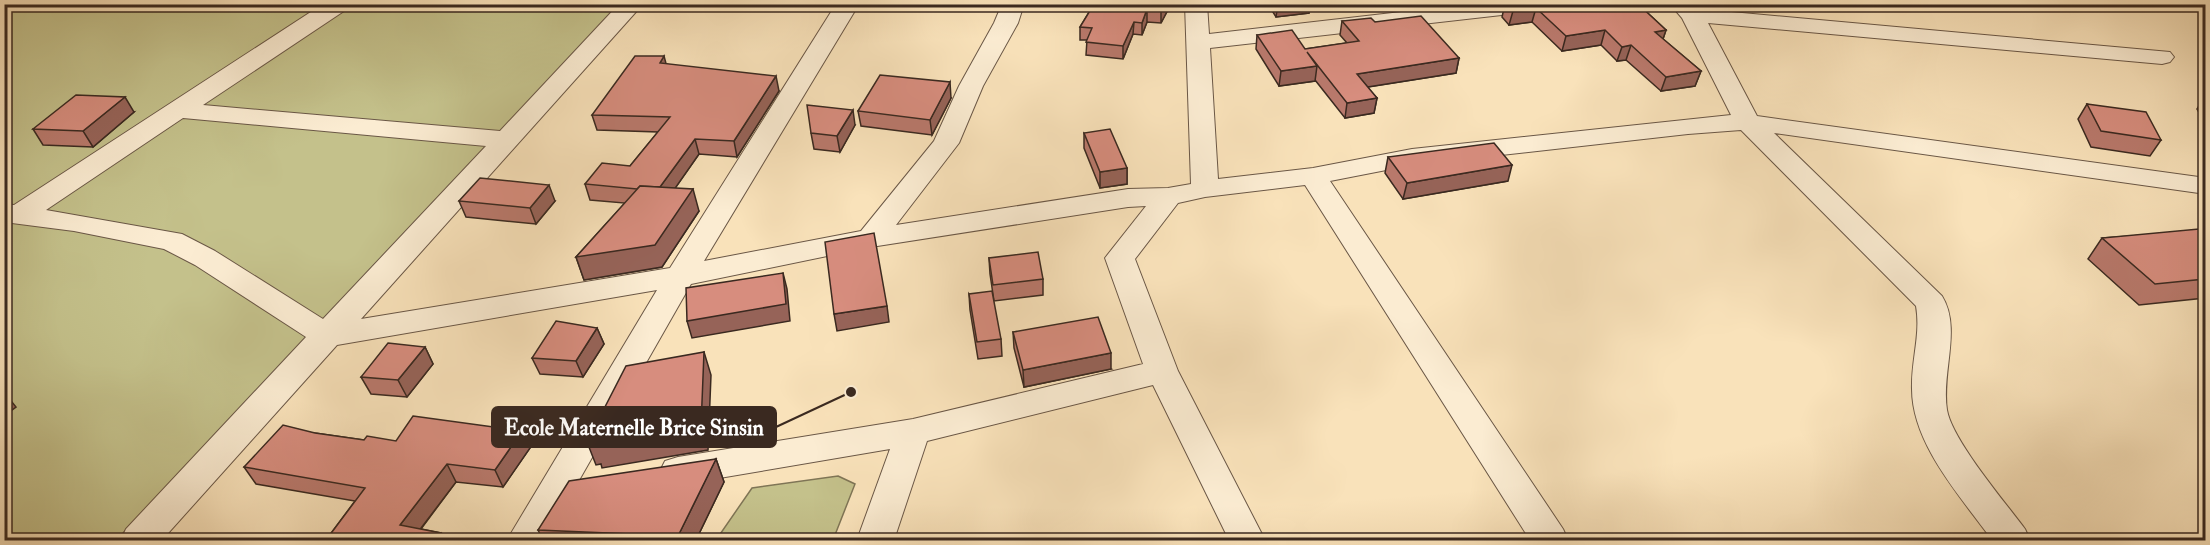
<svg xmlns="http://www.w3.org/2000/svg" width="2210" height="545" font-family="'IM FELL Double Pica',serif">
<rect width="100%" height="100%" fill="#f9e2ba"/>
<filter id="stains"><feTurbulence type="fractalNoise" baseFrequency=".00333" numOctaves="4"/><feColorMatrix values="0 0 0 0 .2 0 0 0 0 .09 0 0 0 0 .02 0 0 0 .5 -.17"/></filter>
<radialGradient id="worn" r=".72"><stop offset=".6" stop-color="#630" stop-opacity="0"/><stop offset="1" stop-color="#630" stop-opacity=".3"/></radialGradient>
<!-- green -->
<g fill="#c4c18b" stroke="#7f7556" stroke-width="1.5">
<polygon points="74,4 622,5 316,340 116,540 5,540 4,7 40,8"/>
<polygon points="838,476 855,484 833,540 716,540 752,488"/>
</g>
<g fill="none" stroke-linecap="round" stroke-linejoin="round">
<!-- street casing -->
<g stroke="#6a5746" stroke-width="2">
<path id="street" d="M 323,4 L 350,4 L 347,9 L 203,105 L 500,131 L 619,4 L 643,4 L 361,319 L 670,268 L 836,4 L 859,4 L 704,261 L 861,231 L 934,141 L 959,86 L 994,23 L 1002,4 L 1024,4 L 1018,23 L 983,86 L 959,143 L 896,225 L 1128,189 L 1168,188 L 1191,184 L 1185,4 L 1207,4 L 1209,34 L 1471,4 L 1547,4 L 1544,9 L 1536,11 L 1210,48 L 1218,179 L 1313,168 L 1412,149 L 1731,115 L 1682,18 L 1670,4 L 1694,4 L 1699,9 L 2170,52 L 2174,57 L 2170,62 L 2162,64 L 1708,23 L 1757,116 L 2206,178 L 2206,194 L 1774,133 L 1942,296 C 1962,328 1941,373 1947,410 C 1952,440 2005,502 2025,529 L 2030,540 L 1992,540 C 1961,497 1912,444 1912,389 C 1911,360 1921,335 1916,306 L 1741,130 L 1688,134 L 1412,165 L 1330,181 L 1563,529 L 1568,540 L 1530,540 L 1305,185 L 1205,197 L 1178,203 L 1135,259 L 1178,371 L 1265,540 L 1229,540 L 1153,385 L 927,441 L 894,540 L 857,540 L 890,449 L 678,485 L 665,481 L 660,471 L 665,461 L 678,457 L 913,419 L 1143,364 L 1105,258 L 1146,206 L 1128,207 L 871,247 L 691,284 L 545,540 L 507,540 L 657,290 L 337,345 L 162,540 L 121,540 L 126,529 L 306,337 L 195,265 L 164,249 L 74,231 L 4,222 L 4,204 L 14,205 ZM 183,118 L 486,146 L 323,319 L 215,251 L 182,234 L 46,210 Z"/>
</g>
<!-- street -->
<use href="#street" fill="#fbecd2" fill-rule="evenodd"/>
</g>
<!-- wall -->
<g fill="#b9796c" stroke="#3a2920" stroke-width="1.5">
<polygon points="1094,4 1171,4 1161,23 1147,22 1142,35 1133,34 1123,59 1086,55 1087,40 1080,40 1080,27"/>
<polygon points="1268,4 1310,4 1309,13 1276,17"/>
<polygon points="1505,4 1638,4 1666,30 1663,39 1701,71 1695,86 1661,91 1626,60 1617,61 1601,45 1562,51 1532,22 1509,25 1502,17"/>
<polygon points="1342,21 1375,22 1459,58 1456,73 1367,87 1377,98 1374,113 1345,118 1315,80 1315,81 1279,86 1256,49 1257,35 1305,49 1347,43 1340,35"/>
<polygon points="666,64 779,91 737,157 699,154 675,188 699,211 662,267 584,280 576,257 625,203 590,200 585,184 630,166 658,132 597,130 592,115"/>
<polygon points="2205,96 2205,123 2197,109"/>
<polygon points="951,98 932,135 861,126 858,111"/>
<polygon points="2087,104 2161,140 2150,156 2091,147 2078,119"/>
<polygon points="134,112 93,147 43,145 33,129"/>
<polygon points="855,125 840,152 814,149 811,133"/>
<polygon points="1084,133 1127,168 1127,184 1100,188 1084,148"/>
<polygon points="1388,157 1508,181 1403,199 1385,173"/>
<polygon points="459,201 555,201 536,224 466,217"/>
<polygon points="2202,231 2205,231 2205,298 2139,305 2088,259 2102,238"/>
<polygon points="989,258 1043,279 1043,295 994,301 990,274"/>
<polygon points="969,294 1001,339 1002,356 978,359 970,310"/>
<polygon points="597,328 604,344 583,377 540,374 532,358"/>
<polygon points="1013,332 1111,369 1024,387 1014,348"/>
<polygon points="425,347 433,364 407,397 371,394 361,377"/>
<polygon points="315,433 364,440 530,448 503,487 456,482 421,529 441,533 446,540 326,540 355,501 256,484 244,467"/>
<polygon points="716,459 724,482 696,540 543,540 538,530"/>
</g>
<!-- shaded-wall -->
<g fill="#966358" stroke="#3a2920" stroke-width="1.5">
<polygon points="1164,4 1171,4 1161,23 1161,10"/>
<polygon points="1278,4 1310,4 1309,13 1276,17"/>
<polygon points="1536,8 1532,22 1509,25 1513,11"/>
<polygon points="1147,9 1147,22 1142,35 1142,23"/>
<polygon points="1134,22 1133,34 1123,59 1123,46"/>
<polygon points="1605,30 1601,45 1562,51 1566,36"/>
<polygon points="1666,30 1661,45 1655,32"/>
<polygon points="1631,45 1626,60 1617,61 1622,47"/>
<polygon points="664,56 668,71 660,63"/>
<polygon points="1459,58 1456,73 1355,89 1357,74"/>
<polygon points="1317,66 1315,81 1279,86 1281,71"/>
<polygon points="1701,71 1695,86 1661,91 1666,77"/>
<polygon points="776,76 779,91 737,157 734,141"/>
<polygon points="950,82 951,98 932,135 930,120"/>
<polygon points="125,97 134,112 93,147 83,131"/>
<polygon points="1377,98 1374,113 1345,118 1347,103"/>
<polygon points="853,110 855,125 840,152 837,136"/>
<polygon points="695,139 699,154 662,207 657,191"/>
<polygon points="1512,165 1508,181 1403,199 1407,183"/>
<polygon points="1127,168 1127,184 1100,188 1100,172"/>
<polygon points="549,185 555,201 536,224 530,208"/>
<polygon points="693,189 699,211 662,267 584,280 576,257"/>
<polygon points="783,273 787,289 790,321 692,338 687,321"/>
<polygon points="887,306 889,322 837,331 834,314"/>
<polygon points="597,328 604,344 583,377 576,361"/>
<polygon points="425,347 433,364 407,397 398,380"/>
<polygon points="704,352 711,375 708,450 602,468 601,464 596,465 587,442"/>
<polygon points="1111,353 1111,369 1024,387 1023,370"/>
<polygon points="4,392 16,407 4,416"/>
<polygon points="522,431 530,448 503,487 495,470"/>
<polygon points="716,459 724,482 696,540 680,540 678,536"/>
<polygon points="447,464 456,482 412,540 400,525"/>
<polygon points="441,533 446,540 434,540"/>
</g>
<!-- building -->
<g fill="#d78d7e" stroke="#3a2920" stroke-width="1.5">
<polygon points="1094,4 1164,4 1161,10 1147,9 1142,23 1134,22 1123,46 1086,42 1092,28 1080,27"/>
<polygon points="1507,4 1638,4 1666,30 1655,32 1701,71 1666,77 1631,45 1622,47 1605,30 1566,36 1536,8 1513,11"/>
<polygon points="1421,16 1459,58 1357,74 1377,98 1347,103 1307,52 1317,66 1281,71 1257,35 1292,30 1305,49 1359,41 1342,21 1371,18 1375,22"/>
<polygon points="635,56 664,56 660,63 776,76 734,141 695,139 660,187 640,186 637,189 585,184 602,163 630,166 670,117 592,115"/>
<polygon points="880,75 950,82 930,120 858,111"/>
<polygon points="76,95 125,97 83,131 33,129"/>
<polygon points="2087,104 2146,112 2161,140 2101,131"/>
<polygon points="807,105 853,110 837,136 811,133"/>
<polygon points="1110,129 1127,168 1100,172 1084,133"/>
<polygon points="1494,143 1512,165 1407,183 1388,157"/>
<polygon points="480,178 549,185 530,208 459,201"/>
<polygon points="640,186 693,189 655,245 576,257"/>
<polygon points="2199,229 2202,231 2205,231 2205,279 2155,284 2102,238"/>
<polygon points="874,233 887,306 834,314 825,242"/>
<polygon points="1038,252 1043,279 993,285 989,258"/>
<polygon points="783,273 786,304 687,321 686,288"/>
<polygon points="992,291 1001,339 977,342 969,294"/>
<polygon points="1098,317 1111,353 1023,370 1013,332"/>
<polygon points="556,321 597,328 576,361 532,358"/>
<polygon points="388,343 425,347 398,380 361,377"/>
<polygon points="704,352 701,427 593,445 596,440 587,442 626,366"/>
<polygon points="413,416 522,431 495,470 447,464 400,525 441,533 434,540 326,540 365,488 244,467 283,425 315,433 364,440 367,436 396,441"/>
<polygon points="716,459 678,536 538,530 569,481"/>
</g>
<!-- callouts -->
<path fill="none" stroke="#3a2920" stroke-width="2" d="M851 392L776 427"/>
<circle fill="#3a2920" stroke="#fbecd2" stroke-width="2" cx="851" cy="392" r="6"/>
<rect fill="#3a2920" stroke="#3a2920" stroke-width="2" x="492" y="407" width="284" height="40" rx="6"/>
<g font-size="22" text-anchor="middle" font-weight="bold" fill="#fff">
<text x="634" y="435">Ecole Maternelle Brice Sinsin</text>
</g>
<!-- margin -->
<rect width="2210" height="545" fill="none" stroke="#f9e2ba" stroke-width="24"/>
<rect x="6" y="6" width="2198" height="533" fill="none" stroke="#3a2920" stroke-width="3"/>
<rect x="12" y="12" width="2186" height="521" fill="none" stroke="#3a2920" stroke-width="1.5"/>
<rect width="100%" height="100%" filter="url(#stains)"/>
<rect width="100%" height="100%" fill="url(#worn)"/>
</svg>
